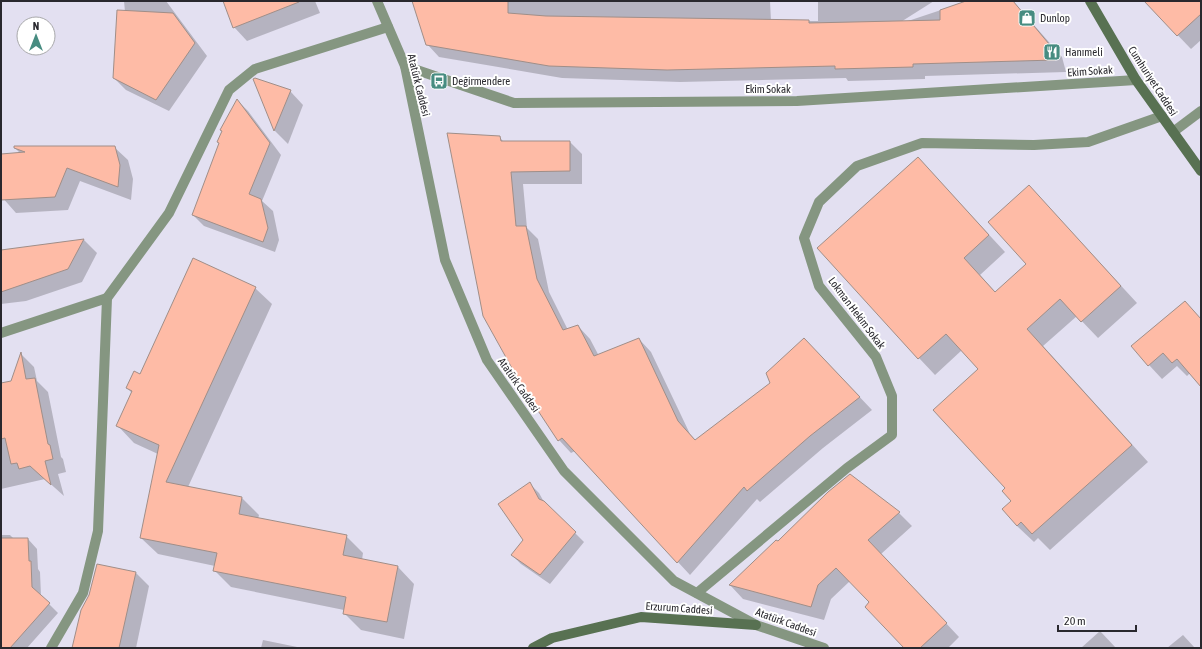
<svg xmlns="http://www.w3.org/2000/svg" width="1202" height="649" font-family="'Asap Condensed',sans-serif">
<rect width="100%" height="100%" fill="#e3e0f1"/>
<!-- shadow -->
<g fill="#0003">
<polygon points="124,1 166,1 207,56 169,111 126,90 114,78 125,12"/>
<polygon points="224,1 315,1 320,13 247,41 234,27"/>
<polygon points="413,1 770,1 771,21 818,21 818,1 934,1 896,25 968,1 1013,1 1062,57 1066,72 925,76 925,79 848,81 846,78 680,82 562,78 439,57 427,44"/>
<polygon points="1145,1 1198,1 1201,4 1201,40 1191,49"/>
<polygon points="254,79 290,91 303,105 288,144 275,131"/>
<polygon points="237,100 248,111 281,155 262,201 273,211 279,240 275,252 204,226 193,215"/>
<polygon points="499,137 504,142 570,142 582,154 582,184 523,184 527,228 538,239 549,292 568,330 578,326 590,339 599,356 639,339 651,352 690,434 696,441 817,352 872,410 823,448 760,502 757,499 690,575 575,451 571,453 559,440 524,387"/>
<polygon points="114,147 128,160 133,179 131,200 80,181 68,210 16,213 1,196 1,155 21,154 15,148"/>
<polygon points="918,158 1005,252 980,275 996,293 1027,264 1029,186 1137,303 1098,338 1077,316 1043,346 1148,462 1050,550 1038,538 1034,542 1017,526 979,369 962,350 935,375 919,358"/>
<polygon points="84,240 97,253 82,282 26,301 1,304 1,251"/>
<polygon points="255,288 272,304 188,487 242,498 259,515 258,519 346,536 363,553 362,560 398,567 414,584 404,639 361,630 344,613 344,610 231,587 214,570 215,566 158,554 141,538 158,454 134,443 118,426 132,393 127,388 141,375"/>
<polygon points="1185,302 1201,319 1201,385 1190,373 1187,376 1177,366 1162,379 1149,365"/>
<polygon points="21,354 34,367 37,381 48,392 61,457 63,459 66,472 58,474 64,496 45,479 1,489 1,384 12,382"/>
<polygon points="530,484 539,493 544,502 584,542 550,584 521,564 512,555 524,540"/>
<polygon points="899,513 912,526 881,554 959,637 948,648 905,648 871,602 850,581 831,599 824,620 743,599 730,585 776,541 778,542"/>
<polygon points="1,535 10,535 14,539 28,539 37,549 38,569 40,572 41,596 58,613 27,648 1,648"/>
<polygon points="136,573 149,586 136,648 74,648"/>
<polygon points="1100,631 1116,648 1081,648"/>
<polygon points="1183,635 1195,648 1167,648"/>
<polygon points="263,640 302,648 261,648"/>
</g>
<!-- building -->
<g fill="#febba6" stroke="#a08e88">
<polygon points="223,1 298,1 299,2 233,28"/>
<polygon points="412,1 508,1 508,13 546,16 809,20 809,23 940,20 940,10 966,1 1013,1 1049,44 1055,60 913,64 913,67 835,69 835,66 667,70 549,66 426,45"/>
<polygon points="1144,1 1201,1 1201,14 1177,36"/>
<polygon points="117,10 173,13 195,43 156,100 113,78"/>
<polygon points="255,78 291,90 274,131 253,79"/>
<polygon points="237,99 270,143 249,194 261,199 268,228 263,242 192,215 219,143 217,142 222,131 220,130"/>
<polygon points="447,133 500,136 501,141 570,141 570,171 511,172 516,226 526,226 537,279 563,330 578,325 594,356 639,338 678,421 695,440 770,383 766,373 804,338 860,397 810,436 747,491 744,487 677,563 562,438 558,441 523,388 483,316 478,290"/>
<polygon points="14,146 115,146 120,165 118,187 67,168 55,197 1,200 1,154 25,152 14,148"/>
<polygon points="918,157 989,235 964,258 995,292 1026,264 988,222 1029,185 1121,286 1081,322 1060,299 1027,329 1132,445 1032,534 1021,522 1017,526 1002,509 1011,501 1002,491 1005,488 933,410 978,369 946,334 918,359 817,248"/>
<polygon points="84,239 68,269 1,292 1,250"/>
<polygon points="193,258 256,287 166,482 242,497 239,514 347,535 343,555 398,566 387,622 343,614 346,597 213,571 217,553 140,538 159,445 116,426 132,391 126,388 134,371 140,374"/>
<polygon points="1185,301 1201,319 1201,387 1177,359 1172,363 1163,353 1148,366 1131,346"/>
<polygon points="21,352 26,379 35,378 48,444 50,445 53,459 45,461 51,485 30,466 19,469 17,463 11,464 5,438 1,439 1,383 11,381"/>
<polygon points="850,474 900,512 868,540 947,623 920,648 904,648 865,607 869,602 836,568 818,585 811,607 729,585 776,540 778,541 828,492"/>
<polygon points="530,482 539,499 544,501 576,532 540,575 511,555 523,540 498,504"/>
<polygon points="1,538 28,538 29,561 31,561 32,587 50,603 10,648 1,648"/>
<polygon points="97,564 136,572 119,648 72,648 81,610 89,595"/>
</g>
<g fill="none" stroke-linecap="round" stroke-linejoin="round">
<!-- street -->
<g stroke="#859681" stroke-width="10">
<polyline points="377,1 405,66 445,260 487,360 564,471 674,581 756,625 824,648"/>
<polyline points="405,66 514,103 797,101 1136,80"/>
<polyline points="1173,132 1201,111"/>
<polyline points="1,333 107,298"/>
<polyline points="697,593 847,468 892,435 892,396 876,357 819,286 804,238 819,202 857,166 922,143 1034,145 1088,142 1162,116"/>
<polyline points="51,648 83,593 98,531 107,298 169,213 229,90 255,69 388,27"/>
</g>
<!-- secondary -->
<g stroke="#587152" stroke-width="10">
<polyline points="1090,1 1136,80 1201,171"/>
<polyline points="533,648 552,638 641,617 756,625"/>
</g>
</g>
<!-- icons -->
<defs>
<g id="shop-square" transform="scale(0.9)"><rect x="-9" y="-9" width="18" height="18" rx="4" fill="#478c81" stroke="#fff"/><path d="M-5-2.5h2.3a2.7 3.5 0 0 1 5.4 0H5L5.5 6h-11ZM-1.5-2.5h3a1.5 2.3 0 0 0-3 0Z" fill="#fff"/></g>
<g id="restaurant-square" transform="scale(0.9)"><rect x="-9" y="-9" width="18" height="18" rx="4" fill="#478c81" stroke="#fff"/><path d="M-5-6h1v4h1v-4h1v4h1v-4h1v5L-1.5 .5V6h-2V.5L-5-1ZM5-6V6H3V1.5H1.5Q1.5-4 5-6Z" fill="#fff"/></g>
<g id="bus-square" transform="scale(0.9)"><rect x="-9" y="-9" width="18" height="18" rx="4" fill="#478c81" stroke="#fff"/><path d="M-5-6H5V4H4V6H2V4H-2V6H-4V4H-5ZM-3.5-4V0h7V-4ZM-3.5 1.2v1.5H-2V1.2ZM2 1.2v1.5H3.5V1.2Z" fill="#fff"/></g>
</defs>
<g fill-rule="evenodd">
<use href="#shop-square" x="1027" y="18"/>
<use href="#restaurant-square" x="1052" y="52"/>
<use href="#bus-square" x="439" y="81"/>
</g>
<g text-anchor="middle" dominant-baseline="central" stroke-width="4" stroke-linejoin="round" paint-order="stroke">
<!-- poi labels -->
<g font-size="11" fill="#29282e" stroke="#fff" text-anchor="start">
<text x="1040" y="18">Dunlop</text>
<text x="1065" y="52">Hanımeli</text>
<text x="452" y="81">Değirmendere</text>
</g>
<!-- street labels -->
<g font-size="11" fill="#29282e" stroke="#fff">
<text transform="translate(1090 71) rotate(-4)">Ekim Sokak</text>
<text transform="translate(1153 81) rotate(57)">Cumhuriyet Caddesi</text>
<text transform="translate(419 85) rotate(76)">Atatürk Caddesi</text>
<text x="768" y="89">Ekim Sokak</text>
<text transform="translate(857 313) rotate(53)">Lokman Hekim Sokak</text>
<text transform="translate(519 385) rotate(55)">Atatürk Caddesi</text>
<text transform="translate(679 608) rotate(4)">Erzurum Caddesi</text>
<text transform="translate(786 622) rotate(20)">Atatürk Caddesi</text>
</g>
</g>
<!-- border -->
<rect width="1202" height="649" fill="none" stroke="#29282e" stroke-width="4"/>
<!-- north arrow -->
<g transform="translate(36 36)"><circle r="19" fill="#ffffff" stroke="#a9a9ab"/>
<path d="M0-3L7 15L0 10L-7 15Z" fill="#478c81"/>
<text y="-6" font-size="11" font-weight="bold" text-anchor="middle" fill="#29282e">N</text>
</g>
<!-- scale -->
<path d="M1058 625v6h78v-6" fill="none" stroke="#29282e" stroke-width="2"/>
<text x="1064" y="625" font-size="12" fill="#29282e" stroke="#ffffff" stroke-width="3" paint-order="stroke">20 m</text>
</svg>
